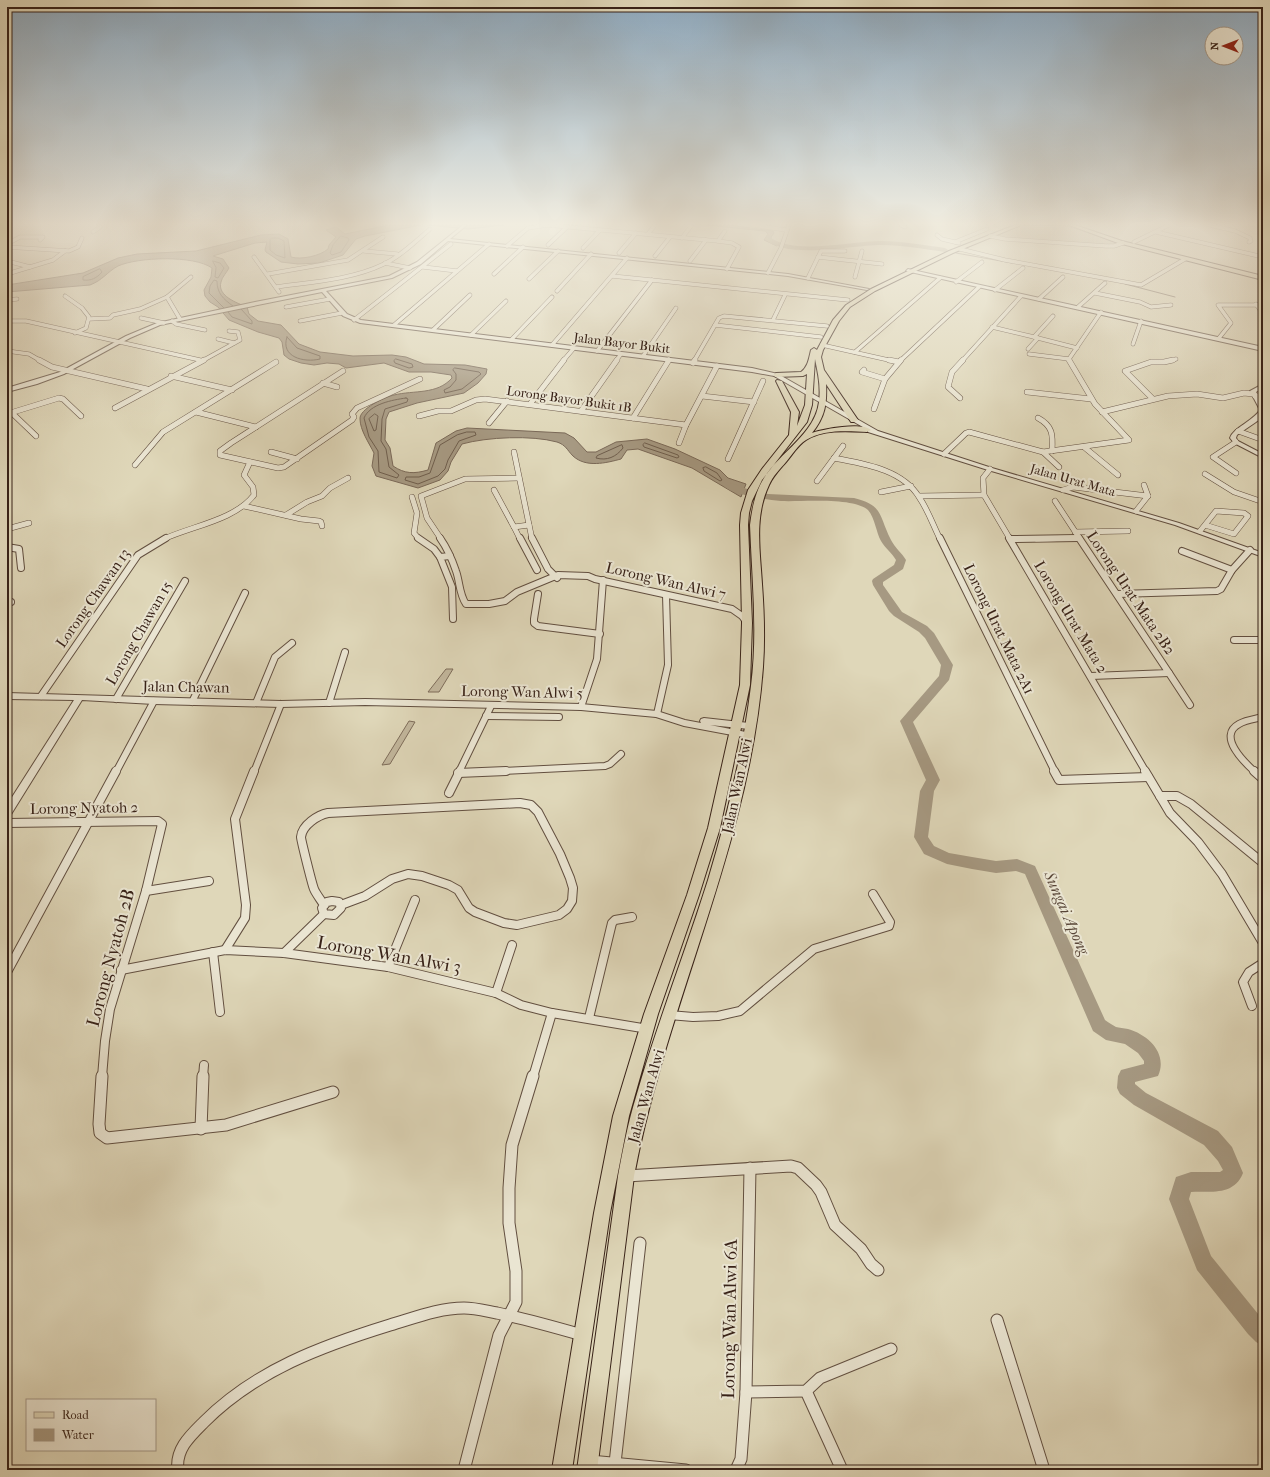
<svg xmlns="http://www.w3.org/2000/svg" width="1270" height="1477" font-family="'IM FELL French Canon',serif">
<rect width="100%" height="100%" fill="#dfd7b9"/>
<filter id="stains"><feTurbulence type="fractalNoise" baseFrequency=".005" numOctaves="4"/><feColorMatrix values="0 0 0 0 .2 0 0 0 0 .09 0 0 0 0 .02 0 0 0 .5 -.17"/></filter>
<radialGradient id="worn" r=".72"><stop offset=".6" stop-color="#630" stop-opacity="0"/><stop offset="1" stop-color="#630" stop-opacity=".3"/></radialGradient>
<!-- green -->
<g fill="#c3b89e" stroke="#7e6d5b">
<polygon points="1022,225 1068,226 1118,242 1114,245 1006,238 995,236"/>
<polygon points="446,669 453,669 439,692 428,692"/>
<polygon points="409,721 415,722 390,764 382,765"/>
</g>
<!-- water -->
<g fill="#a69982" stroke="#7a6958">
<path d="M 389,225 L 421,225 L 365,236 L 356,239 L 343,255 L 319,263 L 298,264 L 281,262 L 266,252 L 265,250 L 267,242 L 255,243 L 213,256 L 223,259 L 229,268 C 227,272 222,277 221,282 C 217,296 237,303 247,307 L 249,314 L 258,321 L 281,325 L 299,344 L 320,352 L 353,356 L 392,355 L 406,357 L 424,364 L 465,365 L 487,369 L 486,374 L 478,383 L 464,393 L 417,403 L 389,412 L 386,419 L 385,440 L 390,448 L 393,466 C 405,474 414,474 428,470 L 436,443 L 456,431 L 467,428 L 565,433 L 574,438 L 587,452 L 596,452 L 616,442 L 647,439 L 675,449 L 720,470 L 728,478 L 746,484 L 741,497 L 692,468 L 638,449 L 627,450 L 621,459 C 606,463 586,468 573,456 C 567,450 566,445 557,442 C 532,435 487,437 462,444 L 451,462 L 448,471 L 440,480 L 418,488 L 376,476 L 372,466 L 374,453 C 369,443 360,430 360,419 C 359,409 385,397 394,395 C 414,390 437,395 452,378 L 451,375 L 431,372 L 409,372 L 384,363 L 346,368 L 339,364 L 327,363 L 314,365 L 301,363 L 289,359 L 284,355 L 282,342 L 279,338 L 258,332 L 229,320 L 218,307 L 210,302 L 205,296 L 204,290 L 211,277 L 212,268 C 194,255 138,257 118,266 C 107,272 103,280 90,285 L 7,292 L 7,285 L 83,273 L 118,258 L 137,254 L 196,251 L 261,235 L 279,234 L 288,239 L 291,257 C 301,260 320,256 328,249 L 329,245 L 336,237 L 326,230 L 336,227 L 345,234 Z"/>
<polygon points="427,225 504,225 468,229"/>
<path d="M 706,225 L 729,225 L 773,231 L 774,233 L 771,237 C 771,242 774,243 778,244 L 777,246 L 764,240 L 768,234 L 765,231 Z"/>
</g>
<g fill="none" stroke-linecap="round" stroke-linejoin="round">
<!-- shore -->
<g stroke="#6f5e4d" stroke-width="1">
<polygon points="341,236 348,238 349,240 341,252 332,255 330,253 333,245"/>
<polygon points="272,238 278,238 284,241 285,258 276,255 270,250 270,240"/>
<polygon points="213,261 220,263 224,268 218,278 215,277 216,268"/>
<path d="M 100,269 L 102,272 C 97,278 91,281 83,280 L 83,277 Z"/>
<path d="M 224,308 L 209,293 L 210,286 L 214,280 L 217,281 C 217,293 223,299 233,306"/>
<polyline points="228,312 232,317 252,324 252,321 241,309"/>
<path d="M 287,337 L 297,348 L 320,356 L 320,359 C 304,363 280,357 287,337 Z"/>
<polygon points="396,359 412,364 413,367 409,368 395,363 394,361"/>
<polygon points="455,368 479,372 481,374 462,389 445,393 444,390 450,387 456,380 456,374 453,370"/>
<path d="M 406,398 L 408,399 L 407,402 L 385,409 L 382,419 L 381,441 L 386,449 L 389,467 L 399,475 L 397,478 L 379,472 L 378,451 L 369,437 L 364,418 C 370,404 392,400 406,398 Z"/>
<polygon points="375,414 378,416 376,430 374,431 369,419"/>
<polygon points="467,432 475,432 476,435 459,441 448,460 445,469 438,476 418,484 405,480 406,477 419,477 430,473 440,445 457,435"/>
<polygon points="645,443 678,455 679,457 677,458 644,447 643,445"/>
<path d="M 622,445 L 623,448 C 616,457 607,461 596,458 L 597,456 Z"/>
<polygon points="706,467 717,473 722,480 720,481 704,471 703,468"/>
</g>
<!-- stream -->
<g stroke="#7a6958" stroke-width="1">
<polyline points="956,253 1012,263"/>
<polyline points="1125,284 1175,297"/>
</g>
<!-- river -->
<g fill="#a69982" fill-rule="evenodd">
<path d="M 768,233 L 772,233 L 771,238 C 796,255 851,241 881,241 C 902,241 924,245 945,248 L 948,250 L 945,252 C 924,249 903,245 881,245 C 853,245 786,260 765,239 Z"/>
<path d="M 728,482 L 750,490 L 768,494 L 854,498 C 884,505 879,517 891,540 C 895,548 902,553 906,560 L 903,569 L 883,582 L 883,585 L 902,612 L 927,626 L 934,633 L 953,665 L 949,680 L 913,722 L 940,780 L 934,791 L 928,837 L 934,846 L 949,853 L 972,857 L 996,861 L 1017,859 L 1035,866 L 1105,1020 C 1108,1022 1112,1025 1116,1027 C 1119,1028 1124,1028 1128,1029 C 1149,1035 1168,1054 1158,1076 L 1135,1082 L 1135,1084 L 1146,1093 L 1218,1131 L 1232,1147 L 1243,1173 C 1234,1196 1211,1191 1191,1192 L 1189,1199 L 1211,1256 L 1263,1320 L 1263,1346 L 1256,1342 L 1248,1334 L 1197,1270 L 1169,1199 L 1176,1177 L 1191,1172 L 1220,1172 L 1223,1170 L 1218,1161 L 1204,1145 L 1134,1105 L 1120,1094 L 1117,1088 L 1118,1076 L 1121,1070 L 1144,1064 L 1144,1061 L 1138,1053 L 1125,1044 L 1106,1040 L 1093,1031 L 1025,874 L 1016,871 L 996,873 L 972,869 L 947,864 L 924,854 L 914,837 L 920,791 L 926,780 L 900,721 L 939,676 L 941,665 L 925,638 L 919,632 L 894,616 L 889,611 L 873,585 L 872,581 L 873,579 L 894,565 L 896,560 C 892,553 885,548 881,541 C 876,532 875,518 868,510 C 853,497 801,502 781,501 C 769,500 757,498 745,495 C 738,493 728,491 723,485 L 725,483 Z"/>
</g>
<!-- minor-far4 casing -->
<g stroke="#624f40" stroke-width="4.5">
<g id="minor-far4">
<polyline points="753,225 786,230"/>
<polyline points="901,225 905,227"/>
<polyline points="1210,225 1235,231 1250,238 1251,241 1249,242"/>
<polyline points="1256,225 1263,226"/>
<polyline points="93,232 100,227 99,225"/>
<polyline points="1156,232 1263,257"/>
<polyline points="648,234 655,225"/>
<polyline points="937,235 942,239 959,243"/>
<polyline points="990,236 1005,239 1106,246 1114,246 1123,243"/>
<polyline points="682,238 691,226"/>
<polyline points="718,241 725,231"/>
<polyline points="955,242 987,229"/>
<polyline points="1134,242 1169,225"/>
<polyline points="7,244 20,237 43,237 40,240"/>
<polyline points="548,245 567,227"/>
<polyline points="507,246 528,228 548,225 718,241 732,243 739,247 727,269"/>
<polyline points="7,247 69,251 78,247 82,238"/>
<polyline points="583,248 600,230"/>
<polyline points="960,249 1005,260 1141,285 1185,259"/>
<polyline points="364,251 397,254"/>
<polyline points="619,253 636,233"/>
<polyline points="655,256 670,237"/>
<polyline points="254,257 279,292"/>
<polyline points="818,257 882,264"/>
<polyline points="7,261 30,267"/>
<polyline points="690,261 706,240"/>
<polyline points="385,263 410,268"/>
<polyline points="423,267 457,271"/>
<polyline points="768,273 781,248 789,225"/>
<polyline points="7,274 53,260 65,251"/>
<polyline points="268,274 348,260 383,237"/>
<polyline points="494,274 523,247"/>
<polyline points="612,276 848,300"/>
<polyline points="855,277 862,251"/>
<polyline points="808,278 821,251 845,251"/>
<polyline points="529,279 558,251"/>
<polyline points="956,282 982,262"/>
<path d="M 276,287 C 311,282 351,280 384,264 C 401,256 416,241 430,229"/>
<polyline points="995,290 1023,268"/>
<polyline points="557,291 591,254"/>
<polyline points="1095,293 1140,302 1151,307 1171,305"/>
<polyline points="65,296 82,308 89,317 86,328 75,333"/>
<polyline points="167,297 180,319"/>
<polyline points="1039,299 1063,277"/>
<polyline points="7,300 17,299"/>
<polyline points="1256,304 1263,314"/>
<polyline points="286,307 330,299"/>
<polyline points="1078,307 1105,283"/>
<polyline points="141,318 164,323"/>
<polyline points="89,319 110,318 113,315 140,309 167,297 191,277"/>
<polyline points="354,320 451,244"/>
<polyline points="773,320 785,295"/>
<polyline points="7,321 26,321 200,360"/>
<polyline points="172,321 176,324 205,330"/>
<polyline points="300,321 342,313"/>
<polyline points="394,325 489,244"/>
<polyline points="715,325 821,337"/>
<polyline points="992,327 1034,337 1053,316"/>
<polyline points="433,330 470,295"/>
<polyline points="471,335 506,301"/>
<polyline points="1034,337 1077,348"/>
<polyline points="1219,338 1231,323 1218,305 1263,305"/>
<polyline points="218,339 234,343"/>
<polyline points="511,340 552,297"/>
<polyline points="1133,344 1141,321"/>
<polyline points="552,345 627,258"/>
<polyline points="822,345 893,361"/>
<polyline points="1028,349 1038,338"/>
<polyline points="7,351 29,354 41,361"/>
<polyline points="597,351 652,280"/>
<polyline points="855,352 940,278"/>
<polyline points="1029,354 1069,359"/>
<polyline points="643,356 676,308"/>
<polyline points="1069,359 1101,312"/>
<polyline points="1069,359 1070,361"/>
<polyline points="202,361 240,340 238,332 229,331"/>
<polyline points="563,361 574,348"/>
<polyline points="616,361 621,354"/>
<polyline points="694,361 719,318 724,316 827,326"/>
<polyline points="900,361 979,287"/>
<polyline points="962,361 1021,296"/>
<polyline points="1169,361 1176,359"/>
</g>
</g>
<!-- minor-far3 casing -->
<g stroke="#624f40" stroke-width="6">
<g id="minor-far3">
<polyline points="39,360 52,367 147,389"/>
<polyline points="889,360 899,362"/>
<polyline points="693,363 695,360"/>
<polyline points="864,370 862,372 885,379"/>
<polyline points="343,371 231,443 220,451 220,455 278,468 284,467 352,420 354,417 352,414 357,408 420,379"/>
<polyline points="171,376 232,390"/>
<polyline points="323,383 337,387"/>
<polyline points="1027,392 1091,399"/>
<polyline points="702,396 754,402"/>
<polyline points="1255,396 1263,396"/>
<polyline points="960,398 948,387 952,372 963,360"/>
<polyline points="1153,399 1125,371 1151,362 1164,362 1173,360"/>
<polyline points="530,404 564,360"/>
<polyline points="115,408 204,360"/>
<polyline points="874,409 885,379 901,360"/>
<polyline points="581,411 617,360"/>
<polyline points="196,412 256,427"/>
<polyline points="1102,412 1168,396 1197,394 1223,398 1244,393 1253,394"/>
<polyline points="12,413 36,436"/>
<polyline points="7,414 59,398 63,399 81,416"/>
<polyline points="419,416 438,411 451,411 476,400 485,399 686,425"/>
<polyline points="633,418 669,360"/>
<path d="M 1038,418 C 1053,426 1053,435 1052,451"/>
<polyline points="1257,418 1263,420"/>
<polyline points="489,423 507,401"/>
<polyline points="1238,431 1263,440"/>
<polyline points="1236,442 1213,457 1236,473"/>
<polyline points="679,443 686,425 717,366"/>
<polyline points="1084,447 1118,475"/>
<polyline points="271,452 297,459"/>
<polyline points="514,452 532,539"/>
<polyline points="1043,452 1059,467"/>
<polyline points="944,454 966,433 969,432 1043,452 1129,440 1095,404 1069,360"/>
<path d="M 834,458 C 864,464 902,469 919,497 C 928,510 933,525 940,539"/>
<polyline points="728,459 763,381"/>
<polyline points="135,465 163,432 276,362"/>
<polyline points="990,469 983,478 984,495 1010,539"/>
<polyline points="1205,474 1234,492 1263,502"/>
<polyline points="817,481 843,446"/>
<polyline points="494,490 514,527"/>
<polyline points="1063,490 1073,487 1148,496"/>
<polyline points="881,492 911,486"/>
<polyline points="919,496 984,495"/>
<polyline points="412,497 417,513 414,533 419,539"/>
<polyline points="1055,501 1080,539"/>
<polyline points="244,506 301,519 319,521 321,522 322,526"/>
<polyline points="1136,511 1148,496 1144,485"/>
<polyline points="286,515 307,502 322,496 330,488 348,478"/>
<polyline points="7,529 29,523"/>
<polyline points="1200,531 1216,511 1244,513 1248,516 1234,534 1205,525"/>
<polyline points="1075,532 1128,531"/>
<path d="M 164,539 C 192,526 235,520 254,495 L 253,487 L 244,475 L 250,462"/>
<polyline points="441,539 427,518 421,496 465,479 519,478"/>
<polyline points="520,539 514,527 529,525"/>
<polyline points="1036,539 1078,538"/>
</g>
</g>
<!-- minor-far2 casing -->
<g stroke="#624f40" stroke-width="8">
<g id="minor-far2">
<polyline points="418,538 434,549 440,557"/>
<path d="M 440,538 C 447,548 452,559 456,571 C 460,582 459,594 466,604 L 489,604 L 505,601 L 517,592 L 558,575 L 588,576 L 595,579 L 732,609 L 742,616 L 747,623"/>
<polyline points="520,538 537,570"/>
<polyline points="532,538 548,569 557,578"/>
<polyline points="940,538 1055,772"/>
<polyline points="1009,538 1146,772"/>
<polyline points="1079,538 1169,673 1091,676"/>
<polyline points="1010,539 1078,538"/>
<polyline points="7,547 19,549 21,568"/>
<polyline points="1182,551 1232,570"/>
<polyline points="450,556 440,557 452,587 453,619"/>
<polyline points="538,594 534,619 534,623 538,626 600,634"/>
<polyline points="1118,594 1217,591 1221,589 1232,570 1250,550"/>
<polyline points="7,602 11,602"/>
<polyline points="1234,640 1263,640"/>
<polyline points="1169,673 1190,705"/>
<polyline points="41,696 138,555 166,538"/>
<polyline points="116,699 185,581"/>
<polyline points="192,702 245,593"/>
<polyline points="256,703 275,657 292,643"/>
<polyline points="329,703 345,652"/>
<polyline points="581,707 597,659 603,580"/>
<polyline points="657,714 668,665 666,595"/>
<polyline points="486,716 559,717"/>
<polyline points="116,772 154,701"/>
<polyline points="254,772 281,704"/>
<polyline points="459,772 491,706"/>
<polyline points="485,772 605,766 610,764 621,754"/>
<path d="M 1255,772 C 1244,762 1217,736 1239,724 C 1246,720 1255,719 1263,717"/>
</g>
</g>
<!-- minor-far1 casing -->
<g stroke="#624f40" stroke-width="10">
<g id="minor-far1">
<polyline points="1054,771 1059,780 1148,777"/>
<polyline points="1145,771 1170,813 1198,842 1222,874 1263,943"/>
<polyline points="1254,771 1263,779"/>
<polyline points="458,773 506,771"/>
<polyline points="449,793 460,771"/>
<polyline points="1160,796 1177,796 1191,804 1263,863"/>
<polyline points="7,823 158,821 162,824 146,891 110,1009 105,1041 102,1077"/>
<polyline points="146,891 209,881"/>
<polygon points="332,901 339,902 341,908 334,915 324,914 322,908 327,902"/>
<path d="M 324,905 C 321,900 316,894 314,889 C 312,884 301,840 301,837 C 302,825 318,815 328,813 L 520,803 L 531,805 L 538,812 L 560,854 L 570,878 L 573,888 L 572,901 L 567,909 L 559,915 L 517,925 L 504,923 L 475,912 L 469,908 L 458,890 L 449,885 L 422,876 L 408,874 L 392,879 L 365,896 L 341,905"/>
<polyline points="225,950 245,918 246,905 235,819 254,771"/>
<polyline points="213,952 220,1012"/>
<polyline points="284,953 324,914"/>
<polyline points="388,967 415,900"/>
<polyline points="121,970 225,950 284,953 388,967 496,993 521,1005 552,1013 648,1029"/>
<polyline points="7,972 116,771"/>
<polyline points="496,993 512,945"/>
<polyline points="1252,1006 1243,982 1249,972 1263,963"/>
<polyline points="669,1015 693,1017 718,1016 740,1011 814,949 889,926 890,922 873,894"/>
<polyline points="589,1018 612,923 615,920 632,917"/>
<polyline points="203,1077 204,1065"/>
<polyline points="533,1077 552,1013"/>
</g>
</g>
<!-- minor casing -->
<g stroke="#624f40" stroke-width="13">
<g id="minor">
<polyline points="102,1076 99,1124 100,1133 107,1138 226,1125 333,1092"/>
<polyline points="201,1129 203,1076"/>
<polyline points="626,1176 791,1166 798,1168 816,1185 821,1192 835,1225 861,1249 871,1264 878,1270"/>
<polyline points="997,1320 1044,1470"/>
<polyline points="806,1391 842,1470"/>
<polyline points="746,1392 806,1391 820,1378 891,1349"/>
<polyline points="590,1461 686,1470"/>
<polyline points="615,1463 640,1243"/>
<path d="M 178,1470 C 175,1449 191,1435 204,1422 C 256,1370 322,1346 390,1325 C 414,1318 439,1308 464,1308 C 475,1308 486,1311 497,1313 C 526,1319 554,1327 582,1335"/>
<polyline points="464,1470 499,1335 516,1302 516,1271 509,1223 509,1188 512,1145 533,1076"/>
<polyline points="736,1470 741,1459 746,1392 750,1168"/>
</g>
</g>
<!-- tertiary casing -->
<g stroke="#624f40" stroke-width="2">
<g id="tertiary">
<polygon points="463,225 467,225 450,239 788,274 869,289 867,290 788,276 448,241 421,264 392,278 326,291 347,314 361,320 752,368 778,374 878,431 992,468 1179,523 1263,553 1263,557 1175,525 988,470 868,432 868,430 774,376 752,372 360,323 343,316 322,292 160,325 130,338 64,374 37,384 7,392 7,388 60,372 126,336 157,323 255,302 389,276 417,262"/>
<polygon points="908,269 1263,347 1263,351 906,271"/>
<path d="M 1263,384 L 1263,388 L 1256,392 L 1263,404 L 1263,415 L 1256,422 L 1237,435 L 1236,438 L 1238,441 L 1263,454 L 1263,458 L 1234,443 L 1230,438 C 1233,428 1253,421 1260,410 L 1250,391 Z"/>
<polygon points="7,693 281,701 365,699 581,704 657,711 685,720 701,723 700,721 701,719 704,718 749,723 753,726 749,729 710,725 751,733 752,735 751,737 748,738 684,726 656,717 581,710 365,705 281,707 154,704 82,700 10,816 7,817 7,805 74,700 7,699"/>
</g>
</g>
<!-- primary casing -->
<g stroke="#382218" stroke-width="2">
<g id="primary">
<path d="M 1015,225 L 1021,225 L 953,253 L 875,291 L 850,307 L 839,321 L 823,350 L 821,357 L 824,370 L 858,420 L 854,422 L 851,422 L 826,384 C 827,404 825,417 812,433 C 824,429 861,422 871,430 L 867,432 C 848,431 823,429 806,440 C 798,445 792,455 786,462 C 780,469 773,476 769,485 C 754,517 760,550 762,584 C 764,611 765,639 763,667 C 750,845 666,1003 634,1176 L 597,1470 L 577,1470 L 618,1176 C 623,1149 628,1123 636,1097 C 657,1024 685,953 708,880 C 727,817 743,752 751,686 C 758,633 752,579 750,525 C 752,509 755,492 764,478 C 780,452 815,434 819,402 C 821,387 818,373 815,359 L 812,405 L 807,422 L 762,480 L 752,501 L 749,513 L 748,525 L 752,623 L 750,685 L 720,828 L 699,895 L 658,1014 L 629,1116 L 610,1213 L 572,1470 L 552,1470 L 594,1213 L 613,1116 L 644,1014 L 687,895 L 708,828 L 740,685 L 742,623 L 740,525 L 741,513 L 748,490 L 762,469 L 789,435 L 791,412 L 776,381 L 777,380 L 782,381 L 799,412 L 797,426 L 805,405 L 807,374 L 803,376 L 776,377 L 773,375 L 776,373 L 801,372 C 808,367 809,358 811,350 L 814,348 L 817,350 L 833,320 L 846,305 L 871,289 L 949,251 Z"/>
<polygon points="1069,225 1075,225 1122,241 1263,276 1263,280 1118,243"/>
</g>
</g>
<!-- minor-far4 -->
<use href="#minor-far4" stroke="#eae5d2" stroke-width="3.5"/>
<!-- minor-far3 -->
<use href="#minor-far3" stroke="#eae5d2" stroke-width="5"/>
<!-- minor-far2 -->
<use href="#minor-far2" stroke="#eae5d2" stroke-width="6"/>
<!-- minor-far1 -->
<use href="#minor-far1" stroke="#eae5d2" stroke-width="8"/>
<!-- minor -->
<use href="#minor" stroke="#eae5d2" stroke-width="11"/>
<!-- tertiary -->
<use href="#tertiary" fill="#eae5d2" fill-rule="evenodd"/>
<!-- primary -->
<use href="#primary" fill="#dfd7b9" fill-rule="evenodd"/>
</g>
<!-- sky -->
<linearGradient id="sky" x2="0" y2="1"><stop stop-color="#8da9bf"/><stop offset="0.52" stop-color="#f1ede0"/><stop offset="1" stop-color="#f1ede0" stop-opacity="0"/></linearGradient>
<rect width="1270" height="431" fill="url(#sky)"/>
<g text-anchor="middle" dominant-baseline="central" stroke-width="4" stroke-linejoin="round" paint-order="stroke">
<!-- far-street labels -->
<g font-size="13" fill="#382218" stroke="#eae5d2">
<text transform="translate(622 343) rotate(7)">Jalan Bayor Bukit</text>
<text transform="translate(569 399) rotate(8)">Lorong Bayor Bukit 1B</text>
<text transform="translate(1073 480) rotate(16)">Jalan Urat Mata</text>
</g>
<!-- street labels -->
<g font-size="15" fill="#382218" stroke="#eae5d2">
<text transform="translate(666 581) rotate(13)">Lorong Wan Alwi 7</text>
<text transform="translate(1131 593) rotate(56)">Lorong Urat Mata 2B2</text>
<text transform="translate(93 598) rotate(-55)">Lorong Chawan 13</text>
<text transform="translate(1071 617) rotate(59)">Lorong Urat Mata 2</text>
<text transform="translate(999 629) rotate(64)">Lorong Urat Mata 2A1</text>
<text transform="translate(139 633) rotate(-60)">Lorong Chawan 15</text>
<text transform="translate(186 687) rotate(1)">Jalan Chawan</text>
<text transform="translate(522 692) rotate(1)">Lorong Wan Alwi 5</text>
<text transform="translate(737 786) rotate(-78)">Jalan Wan Alwi</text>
<text transform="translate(84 808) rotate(-1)">Lorong Nyatoh 2</text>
<text transform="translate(646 1096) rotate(-74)">Jalan Wan Alwi</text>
</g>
<!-- water labels -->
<g font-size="16" font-style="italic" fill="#594638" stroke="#eae5d2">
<text transform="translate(1067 913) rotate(66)">Sungai Apong</text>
</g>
<!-- near-street labels -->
<g font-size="18" fill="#382218" stroke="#eae5d2">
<text transform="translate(389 955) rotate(10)">Lorong Wan Alwi 3</text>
<text transform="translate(111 958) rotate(-75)">Lorong Nyatoh 2B</text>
<text transform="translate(730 1319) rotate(-89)">Lorong Wan Alwi 6A</text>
</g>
</g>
<!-- margin -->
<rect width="1270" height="1477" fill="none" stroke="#dfd7b9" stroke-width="24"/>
<rect x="8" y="8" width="1254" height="1461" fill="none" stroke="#382218" stroke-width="2"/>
<rect x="12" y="12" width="1246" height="1453" fill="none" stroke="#382218"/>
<!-- legend -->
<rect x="26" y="1399" width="130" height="52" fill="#eae5d2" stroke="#a39788"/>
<rect x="34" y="1412" width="20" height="6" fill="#dfd7b9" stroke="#a39788"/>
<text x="62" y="1419" font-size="12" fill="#382218">Road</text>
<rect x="34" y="1429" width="20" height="12" fill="#a69982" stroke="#a39788"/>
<text x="62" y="1439" font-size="12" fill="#382218">Water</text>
<!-- north arrow -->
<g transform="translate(1224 46) rotate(270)"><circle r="19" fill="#eae5d2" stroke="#a39788"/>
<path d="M0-3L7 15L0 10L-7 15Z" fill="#8f2418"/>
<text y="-6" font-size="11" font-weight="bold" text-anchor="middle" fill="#382218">N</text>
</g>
<rect width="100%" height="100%" filter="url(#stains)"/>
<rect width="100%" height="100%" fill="url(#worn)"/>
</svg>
